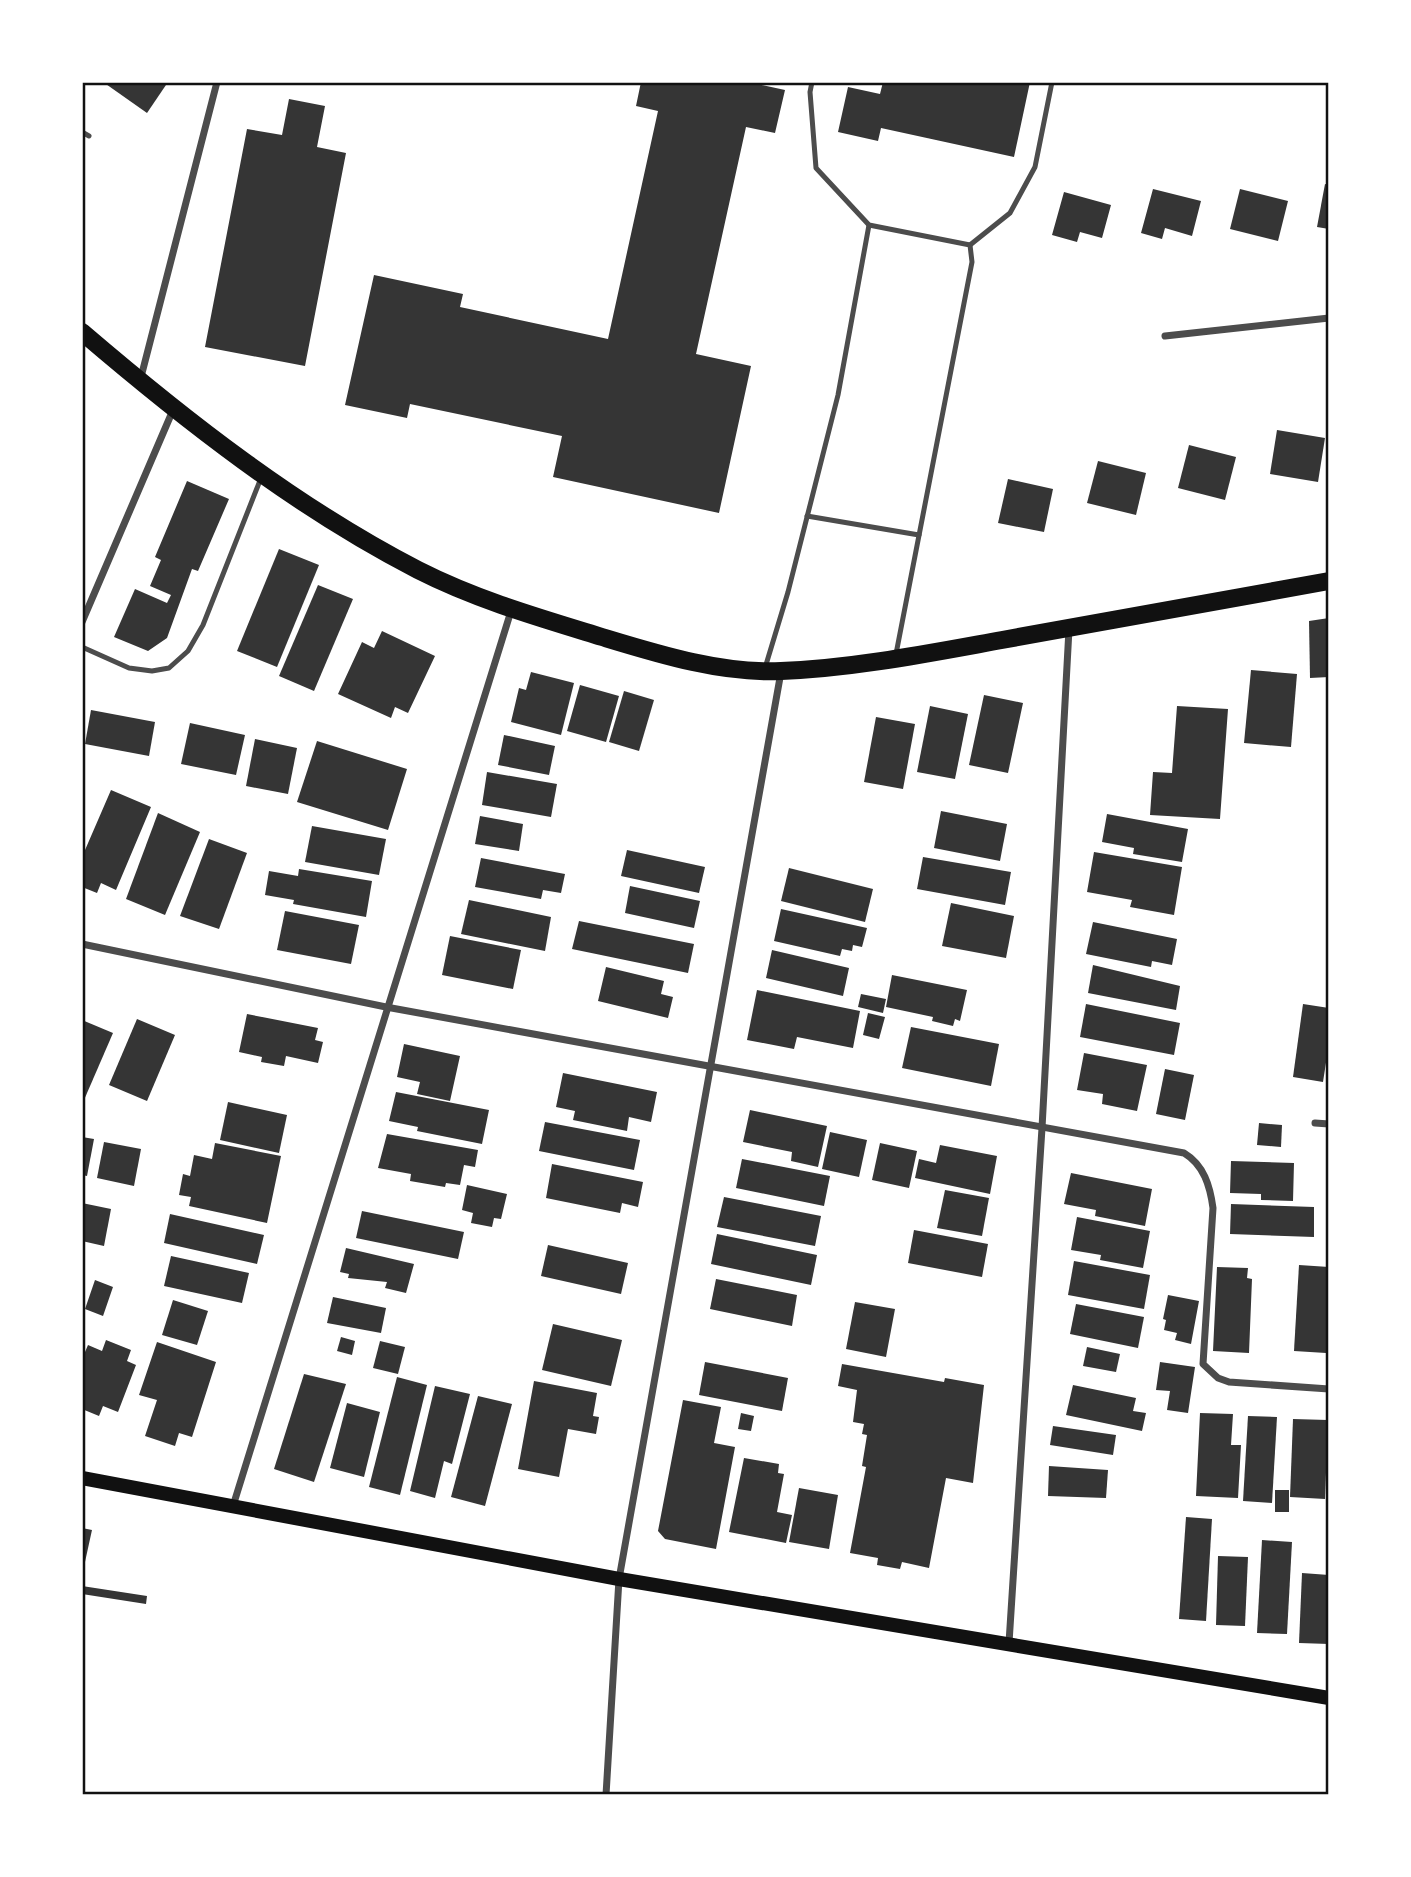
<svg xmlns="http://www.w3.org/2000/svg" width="1411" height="1877" font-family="'Noto Sans',sans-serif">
<rect width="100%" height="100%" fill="#fff"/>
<!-- building -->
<g fill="#353535">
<polygon points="103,82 168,82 147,113"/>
<polygon points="641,82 748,82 785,90 775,133 746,127 696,354 751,366 719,513 553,477 562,436 410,404 407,418 345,405 374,275 463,294 460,307 608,339 658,111 636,106"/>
<polygon points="883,82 1030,82 1014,157 881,128 878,141 838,132 848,87 880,94"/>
<polygon points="289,99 325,106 317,147 346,153 305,366 205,347 247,129 282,135"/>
<polygon points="1325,184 1329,185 1329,229 1317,227"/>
<polygon points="1153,189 1201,201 1192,236 1165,228 1162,239 1141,233"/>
<polygon points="1240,189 1288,201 1278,241 1230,229"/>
<polygon points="1064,192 1111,205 1102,238 1080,232 1077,242 1052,235"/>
<polygon points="1277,430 1325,438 1318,482 1270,474"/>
<polygon points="1189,445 1236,457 1225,500 1178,488"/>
<polygon points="1098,461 1146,473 1136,515 1087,503"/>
<polygon points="1008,479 1053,489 1044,532 998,523"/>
<polygon points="187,481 229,499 198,571 192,569 167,638 148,651 114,637 135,589 167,603 171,595 150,586 161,560 155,557"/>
<polygon points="279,549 319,565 277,667 237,651"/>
<polygon points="318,585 353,599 314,691 279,676"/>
<polygon points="1329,618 1329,677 1310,678 1309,621"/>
<polygon points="382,631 435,656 408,713 395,707 391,718 338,694 362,642 374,648"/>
<polygon points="1251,670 1297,674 1291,747 1244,743"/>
<polygon points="531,672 574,683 561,735 511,722 519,688 526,690"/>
<polygon points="580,685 619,696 606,742 567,731"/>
<polygon points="624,691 654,700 639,751 609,742"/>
<polygon points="984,695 1023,703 1008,773 969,765"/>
<polygon points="930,706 968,714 955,779 917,772"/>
<polygon points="1177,706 1228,709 1220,819 1150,815 1153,772 1172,773"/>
<polygon points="91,710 155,722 149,756 85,744"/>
<polygon points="876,717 915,724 903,789 864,782"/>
<polygon points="190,723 245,735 236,775 181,764"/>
<polygon points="504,735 555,746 549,775 498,765"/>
<polygon points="255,739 297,748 288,794 246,786"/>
<polygon points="317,741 407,769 388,830 297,802"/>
<polygon points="487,772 557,784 551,817 482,805"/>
<polygon points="111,790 151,807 116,890 101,883 97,893 82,887 82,857"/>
<polygon points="941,811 1007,824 1000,861 934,848"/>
<polygon points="158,813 200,832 165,915 126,899"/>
<polygon points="1107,814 1188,829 1182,862 1133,854 1134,848 1102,842"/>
<polygon points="480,816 523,824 519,851 475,844"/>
<polygon points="312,826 386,839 379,875 305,862"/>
<polygon points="209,839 247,853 219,929 180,916"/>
<polygon points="627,850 705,867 699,893 621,876"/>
<polygon points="1094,852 1182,867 1174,915 1130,907 1132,900 1087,892"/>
<polygon points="923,857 1011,872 1005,905 917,889"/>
<polygon points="481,858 565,874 561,893 543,890 541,899 475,887"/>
<polygon points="789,868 873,889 865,922 781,901"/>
<polygon points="299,869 372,881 366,917 293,904 294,900 265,895 269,871 298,876"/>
<polygon points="630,886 700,901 694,928 625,913"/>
<polygon points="469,900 551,917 545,951 461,934"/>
<polygon points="951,903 1014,916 1006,958 942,946"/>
<polygon points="781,909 867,928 862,947 853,945 852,951 842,949 840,956 774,941"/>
<polygon points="285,911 359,925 351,964 277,950"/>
<polygon points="579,921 694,944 688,973 572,949"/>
<polygon points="1093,922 1177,939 1172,965 1152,961 1151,967 1086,954"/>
<polygon points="450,936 521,950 513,989 442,975"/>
<polygon points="772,950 849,968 843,996 766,978"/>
<polygon points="1093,965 1180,986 1176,1010 1088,993"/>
<polygon points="606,967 664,981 661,994 673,997 668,1018 598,1001"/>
<polygon points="892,975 967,990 960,1021 955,1019 953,1026 932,1021 933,1017 886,1007"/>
<polygon points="757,990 860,1011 853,1048 797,1037 794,1049 747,1040"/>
<polygon points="861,994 886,999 883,1013 858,1007"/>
<polygon points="1086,1004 1180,1023 1174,1055 1080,1037"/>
<polygon points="1303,1004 1329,1008 1329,1043 1323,1082 1293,1077"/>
<polygon points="868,1013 885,1017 879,1039 863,1035"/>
<polygon points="247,1014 318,1028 315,1040 323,1042 318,1063 286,1056 284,1066 261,1062 262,1057 239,1052"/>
<polygon points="137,1019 175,1035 147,1101 109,1085"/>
<polygon points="82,1020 113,1033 84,1100 82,1099"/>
<polygon points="911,1027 999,1044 991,1086 902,1068"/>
<polygon points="404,1044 460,1056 450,1101 417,1094 420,1082 397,1077"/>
<polygon points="1084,1053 1147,1065 1137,1111 1102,1104 1103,1094 1077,1090"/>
<polygon points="1165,1069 1194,1075 1185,1120 1156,1114"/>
<polygon points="563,1073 657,1092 651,1122 629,1117 627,1131 573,1120 575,1111 556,1107"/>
<polygon points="396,1092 489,1110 482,1144 417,1131 418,1127 389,1121"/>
<polygon points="228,1102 287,1115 279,1153 220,1140"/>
<polygon points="750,1110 827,1126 818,1167 791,1161 792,1152 743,1142"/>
<polygon points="545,1122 640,1140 634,1170 539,1151"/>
<polygon points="1259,1123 1282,1125 1281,1147 1257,1145"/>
<polygon points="830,1132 867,1140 859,1177 822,1169"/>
<polygon points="387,1134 478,1150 475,1167 464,1165 460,1185 446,1183 445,1187 410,1181 411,1174 378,1168"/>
<polygon points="82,1137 94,1139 87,1176 82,1175"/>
<polygon points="104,1142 141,1149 134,1186 97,1178"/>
<polygon points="215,1143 281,1156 267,1223 189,1206 191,1197 179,1195 183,1174 190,1176 194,1155 212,1159"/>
<polygon points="880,1143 917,1151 909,1188 872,1180"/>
<polygon points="940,1145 997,1156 990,1194 915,1178 919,1159 936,1163"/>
<polygon points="742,1159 830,1176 824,1206 736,1188"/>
<polygon points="1231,1161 1294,1163 1293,1201 1261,1200 1261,1194 1230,1193"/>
<polygon points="552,1164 643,1182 638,1207 622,1203 620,1213 546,1198"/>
<polygon points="1071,1173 1152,1189 1145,1226 1095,1216 1096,1210 1064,1204"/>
<polygon points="467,1185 507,1194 501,1219 494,1218 492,1227 471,1223 473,1213 462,1210"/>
<polygon points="945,1190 989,1198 982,1236 937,1228"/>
<polygon points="724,1197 821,1216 815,1246 717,1227"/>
<polygon points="82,1203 111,1209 104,1246 82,1241"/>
<polygon points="1231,1204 1314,1207 1314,1237 1230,1234"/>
<polygon points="362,1211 464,1232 458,1259 356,1238"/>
<polygon points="170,1214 264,1235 257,1264 164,1243"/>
<polygon points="1077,1217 1150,1231 1143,1268 1100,1260 1101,1255 1071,1250"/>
<polygon points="914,1230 988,1244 982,1277 908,1263"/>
<polygon points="717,1234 817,1255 811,1285 711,1264"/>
<polygon points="548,1245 628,1263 621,1294 541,1276"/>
<polygon points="346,1248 414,1264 406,1293 385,1288 387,1282 348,1278 349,1274 340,1272"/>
<polygon points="171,1256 249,1273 242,1303 164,1286"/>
<polygon points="1074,1261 1150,1275 1144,1309 1068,1295"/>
<polygon points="1299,1265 1329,1267 1326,1353 1294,1351"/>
<polygon points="1217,1267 1248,1268 1247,1278 1252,1279 1249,1353 1213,1351"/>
<polygon points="716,1279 797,1295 792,1326 710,1309"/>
<polygon points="95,1280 113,1287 103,1316 85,1309"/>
<polygon points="1168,1295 1199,1301 1191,1344 1175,1340 1177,1333 1164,1330 1166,1320 1163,1319"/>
<polygon points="333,1297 386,1308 381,1333 327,1323"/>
<polygon points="173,1300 208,1311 197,1345 162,1335"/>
<polygon points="855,1302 895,1309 886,1357 846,1349"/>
<polygon points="1076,1304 1144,1317 1138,1348 1070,1334"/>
<polygon points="553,1324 622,1340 611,1386 542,1370"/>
<polygon points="341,1337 355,1341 352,1355 337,1351"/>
<polygon points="106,1340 131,1350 127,1361 136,1365 118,1412 103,1406 99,1416 82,1409 82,1359 88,1345 102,1351"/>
<polygon points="380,1341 405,1347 398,1374 373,1368"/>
<polygon points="157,1342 216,1362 192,1437 179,1433 175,1446 145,1436 157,1400 139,1395"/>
<polygon points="1087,1347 1120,1354 1116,1372 1083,1366"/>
<polygon points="705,1362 788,1378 782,1411 699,1395"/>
<polygon points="1160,1362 1195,1367 1188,1413 1167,1410 1170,1391 1156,1390"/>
<polygon points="842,1364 944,1382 945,1378 984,1385 973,1483 946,1478 929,1568 902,1562 900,1569 877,1565 878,1558 850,1553 866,1467 862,1466 867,1435 862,1434 864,1424 853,1422 857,1390 838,1386"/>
<polygon points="304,1374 346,1384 314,1482 274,1469"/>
<polygon points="397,1377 427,1385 400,1495 369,1487"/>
<polygon points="534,1381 597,1393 593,1416 599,1417 596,1434 568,1429 559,1477 518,1469"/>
<polygon points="1073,1385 1136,1398 1133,1411 1146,1413 1142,1431 1066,1415"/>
<polygon points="435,1386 470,1394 452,1464 444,1461 435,1498 410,1491"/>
<polygon points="478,1396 512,1404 485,1506 451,1497"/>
<polygon points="683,1400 721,1407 714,1443 735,1447 716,1549 665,1539 658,1531"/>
<polygon points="347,1403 380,1412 364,1477 330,1468"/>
<polygon points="741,1413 754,1416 751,1431 738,1429"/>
<polygon points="1200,1413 1233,1414 1231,1445 1241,1445 1238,1498 1196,1496"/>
<polygon points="1248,1416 1277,1417 1272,1503 1243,1501"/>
<polygon points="1293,1419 1328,1420 1325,1499 1290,1497"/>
<polygon points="1053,1426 1116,1435 1113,1455 1050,1445"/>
<polygon points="744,1458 779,1464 778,1473 784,1474 777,1512 792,1515 786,1543 729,1532"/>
<polygon points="1049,1466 1108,1470 1106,1498 1048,1496"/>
<polygon points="799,1488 838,1495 829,1549 789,1542"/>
<rect x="1275" y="1490" width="14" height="22"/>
<polygon points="1186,1517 1212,1519 1206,1621 1179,1619"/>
<polygon points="82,1528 92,1530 83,1571 82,1571"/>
<polygon points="1262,1540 1292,1542 1287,1634 1257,1633"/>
<polygon points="1218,1556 1248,1557 1245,1626 1216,1625"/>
<polygon points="1302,1573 1329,1575 1329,1644 1299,1643"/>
<polygon points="82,1586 147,1596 146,1604 82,1594"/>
</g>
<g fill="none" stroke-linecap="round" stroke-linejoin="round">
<!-- service -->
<g stroke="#4c4c4c" stroke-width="5">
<polyline points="812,82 810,92 816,168 869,225 970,245 972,262 896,654"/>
<polyline points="82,132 89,136"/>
<polyline points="970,245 1010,213 1035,167 1052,82"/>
<polyline points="807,516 919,535"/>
<polyline points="82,647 129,668 152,671 169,668 188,651 203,625 261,478"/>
<polyline points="765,668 788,592 838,395 869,225"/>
</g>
<!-- minor -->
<g stroke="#4c4c4c" stroke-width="7">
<polyline points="1165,336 1329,318"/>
<polyline points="140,381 217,82"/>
<polyline points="82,622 173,410"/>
<path d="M 82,944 L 386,1007 L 1184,1153 C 1204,1165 1210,1186 1213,1208 L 1203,1364 L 1218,1378 L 1229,1382 L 1329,1389"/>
<polyline points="1315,1123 1329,1124"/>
<polyline points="233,1506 511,611"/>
<polyline points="1009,1643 1042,1128 1069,629"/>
<polyline points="606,1795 619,1579 781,672"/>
</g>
<!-- secondary -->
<polyline stroke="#111" stroke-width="14" points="82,1478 619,1579 1329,1698"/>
<!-- primary -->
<path stroke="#111" stroke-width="18" d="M 82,332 C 186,421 296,507 418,570 C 477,600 540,618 602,637 C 658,654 722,674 781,671 C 855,668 930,653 1002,640 C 1111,621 1220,601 1329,581"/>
</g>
<!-- border -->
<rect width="1411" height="1877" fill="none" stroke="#ffffff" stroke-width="168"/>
<rect x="84" y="84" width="1243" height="1709" fill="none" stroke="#111" stroke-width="2.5"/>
</svg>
